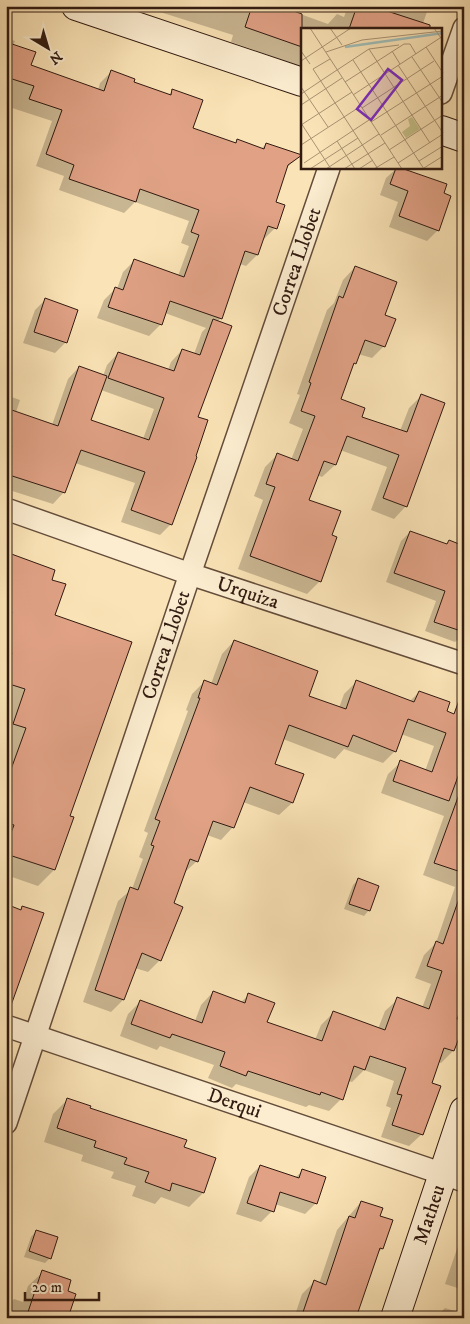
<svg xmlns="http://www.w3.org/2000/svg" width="470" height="1324" font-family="'IM FELL DW Pica',serif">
<rect width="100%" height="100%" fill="#fae3b6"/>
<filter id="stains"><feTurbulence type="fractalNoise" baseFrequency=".004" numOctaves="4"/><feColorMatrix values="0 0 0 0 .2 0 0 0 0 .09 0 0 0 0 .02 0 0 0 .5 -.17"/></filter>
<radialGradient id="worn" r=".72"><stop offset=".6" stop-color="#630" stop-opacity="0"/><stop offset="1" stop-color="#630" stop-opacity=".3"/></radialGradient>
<!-- shadow -->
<g fill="#0003" fill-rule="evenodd">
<polygon points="141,6 278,6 328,24 337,14 344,17 348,6 429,6 421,29 302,29 302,67 231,42 233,35"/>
<path d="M 6,38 L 15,41 L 13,46 L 30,65 L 98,90 L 100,83 L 111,72 L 133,82 L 168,95 L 173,91 L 192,129 L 234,144 L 237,141 L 261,149 L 266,144 L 300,156 L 285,169 L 275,203 L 275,228 L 264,239 L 262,238 L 257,255 L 246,266 L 240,264 L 221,318 L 217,322 L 171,524 L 160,535 L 121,522 L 135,483 L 75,463 L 64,492 L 53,504 L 6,489 L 6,395 L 20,400 L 16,412 L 52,425 L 68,379 L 79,367 L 103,376 L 107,365 L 118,353 L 168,370 L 171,362 L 182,350 L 194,354 L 202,332 L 206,328 L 165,313 L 160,325 L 149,336 L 97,318 L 104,300 L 115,289 L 117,289 L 123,272 L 134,261 L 178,276 L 189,246 L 181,243 L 189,221 L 135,202 L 124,213 L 59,190 L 64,176 L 36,166 L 52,121 L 6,106 ZM 101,390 L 154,409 L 143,439 L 90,421 Z"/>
<polygon points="397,168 445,185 438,230 427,241 389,227 398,202 380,195 386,178"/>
<polygon points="355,267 383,316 384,346 372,358 358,354 355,363 351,367 339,400 360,418 400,431 409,408 421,396 406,506 394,519 371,510 387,467 340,450 335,465 322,477 317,475 308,501 331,536 320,581 307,594 238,569 263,500 254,496 265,467 277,455 291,460 303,429 289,423 300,395 297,394 327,310 334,303 343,280"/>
<polygon points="46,299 66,342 55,353 23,343 35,310"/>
<polygon points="464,448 464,466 458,464"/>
<polygon points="410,532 446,545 449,542 464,590 464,643 457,640 455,642 425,631 436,601 386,582 401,541"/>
<polygon points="6,554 50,580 69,817 72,818 54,870 38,886 6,875 6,756 10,744 6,743 6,716 10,705 6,704"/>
<polygon points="234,641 307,697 339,708 344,694 357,681 410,701 419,692 445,712 464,719 464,983 455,1019 453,1051 441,1063 438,1062 430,1084 422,1134 409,1146 381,1137 391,1108 386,1106 394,1081 364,1070 352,1082 348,1081 341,1099 329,1111 309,1105 306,1107 236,1084 232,1088 208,1078 214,1065 160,1046 157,1050 120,1036 128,1014 140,1002 195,1021 201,1005 213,992 241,1002 249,995 265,1023 315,1040 321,1025 333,1013 378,1029 385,1011 398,999 422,1008 431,984 415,978 424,955 436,943 455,887 423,875 444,816 381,793 388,774 401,762 425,771 434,746 401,734 395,751 383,763 344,749 335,759 283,739 274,765 302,775 292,803 279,815 243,802 233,827 221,840 207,835 197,861 184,873 173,904 160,960 148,972 135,968 123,1000 111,1012 83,1002 118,901 132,889 143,859 139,857 148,833 144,831 188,711 186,710 192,694 205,681 211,684 222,654"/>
<polygon points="359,879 369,910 364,916 344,909 353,885"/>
<polygon points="67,1100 183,1148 214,1159 203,1193 189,1207 161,1197 155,1204 132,1196 136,1186 111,1178 114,1172 81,1161 83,1155 44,1142 53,1114"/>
<polygon points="260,1166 295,1178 302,1171 316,1203 305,1214 275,1204 272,1211 261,1222 236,1214 249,1177"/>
<polygon points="361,1202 378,1217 382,1249 376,1254 355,1318 294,1318 302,1294 314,1282 319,1284 337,1230"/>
<polygon points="36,1231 50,1258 45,1263 24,1257 31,1237"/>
<polygon points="464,1240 464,1290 445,1284 458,1246"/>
<polygon points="43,1272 66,1292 68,1315 76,1318 6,1318 6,1307 14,1299 23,1302 28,1286"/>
<polygon points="445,1308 464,1314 464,1318 435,1318"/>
</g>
<!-- building -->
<g fill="#e0a185" stroke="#311a10">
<polygon points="252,6 280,6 302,14 302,47 245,27"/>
<polygon points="357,6 389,6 387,11 430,25 430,29 349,29"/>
<polygon points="6,42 36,52 31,65 104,91 111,70 135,79 134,82 171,95 172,89 203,100 193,128 236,143 237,139 264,149 266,143 302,155 288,165 276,202 285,205 277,229 268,226 258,255 245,251 222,319 170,301 162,325 108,307 115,287 123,290 134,259 184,277 199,235 191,232 199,210 140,189 136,202 69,179 74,165 46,154 62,110 29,99 34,86 6,77"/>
<polygon points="396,168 401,168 447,184 444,193 451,196 439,231 399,216 408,191 390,184"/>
<polygon points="355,266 397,282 385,315 396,319 385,347 365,340 356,364 354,363 341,399 365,408 362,417 407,432 421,394 445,403 407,507 383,498 399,455 347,436 336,465 324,461 309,500 341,511 332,535 337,537 321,582 250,556 275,487 266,484 277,453 298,461 315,416 301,411 311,383 309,382 339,296 343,298"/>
<polygon points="45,298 78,310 67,343 34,332"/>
<polygon points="213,319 232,326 198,417 208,420 196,456 197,457 172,525 131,510 145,472 81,450 65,493 6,474 6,462 12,446 6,444 6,408 58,426 79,366 107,376 91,420 149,440 164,398 108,378 118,352 174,371 182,349 200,355"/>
<polygon points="410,531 447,544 449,540 464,546 464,632 434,622 445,591 394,573"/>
<polygon points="6,552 55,570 52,580 66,584 55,615 132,642 70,816 74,817 55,870 6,854 6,846 14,825 6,822 6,783 26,728 13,724 25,689 6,683 6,671 12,653 6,651 6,628 12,612 6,610"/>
<polygon points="234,640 318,671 309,696 346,709 356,680 414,702 419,691 450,702 447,711 454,714 462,692 464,692 464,760 449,801 393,781 400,760 432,772 446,733 408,719 396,752 353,735 348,747 289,725 275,764 304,774 293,803 250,787 234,828 213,821 198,862 190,859 174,903 183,907 161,961 142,953 124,1000 95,990 130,887 138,890 154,846 151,845 160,821 155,819 200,698 198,698 204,680 217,685"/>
<polygon points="461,789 464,789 464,873 434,863"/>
<polygon points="358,878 379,886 370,911 349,904"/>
<polygon points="461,893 464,893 464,1000 457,1019 464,1021 464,1025 454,1051 444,1048 432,1083 441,1086 423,1135 392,1125 402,1095 397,1094 406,1068 370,1056 365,1070 354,1066 343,1100 321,1092 320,1095 248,1071 246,1076 220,1066 225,1052 172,1034 170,1038 131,1024 140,1000 202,1023 213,991 245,1003 248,993 275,1003 267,1022 322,1041 333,1011 385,1030 397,997 429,1009 442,971 427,966 436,941 443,944"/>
<polygon points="6,904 21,910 22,906 44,913 9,1011 6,1010"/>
<polygon points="67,1098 91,1106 90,1108 187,1140 184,1147 216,1158 204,1193 172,1183 170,1191 145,1182 149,1172 124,1164 127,1158 94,1147 96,1141 57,1128"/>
<polygon points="260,1165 299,1178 302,1169 326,1177 317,1204 280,1192 274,1212 247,1203"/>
<polygon points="361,1201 383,1208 380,1216 393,1220 383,1249 380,1248 356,1318 301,1318 314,1280 326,1285 349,1216 355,1218"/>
<polygon points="36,1230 58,1237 51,1259 29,1251"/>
<polygon points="42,1270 71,1280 68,1291 76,1294 68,1318 26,1318"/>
</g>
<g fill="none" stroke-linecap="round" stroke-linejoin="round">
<!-- street casing -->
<g stroke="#634c3a" stroke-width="24">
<g id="street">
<polyline points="441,93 464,28"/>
<path id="s1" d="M 6,509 L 190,574 L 464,664"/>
<path id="s2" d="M 6,1026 L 464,1181"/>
<path id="s3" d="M 6,1123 L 190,574 L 329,168"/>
</g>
</g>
<!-- secondary casing -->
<g stroke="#311a10" stroke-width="30">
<g id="secondary">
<polyline points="76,6 302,82"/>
<polyline points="441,130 464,138"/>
<path id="s4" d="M 395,1318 L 464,1111"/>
</g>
</g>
<!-- street -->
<use href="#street" stroke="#fcedd0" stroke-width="21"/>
<!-- secondary -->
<use href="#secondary" stroke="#fcedd0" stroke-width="28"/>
</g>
<g text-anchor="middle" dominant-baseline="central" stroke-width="4" stroke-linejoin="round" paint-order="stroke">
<!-- street labels -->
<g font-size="20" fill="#311a10" stroke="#fcedd0">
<text stroke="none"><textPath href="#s3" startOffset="909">Correa Llobet</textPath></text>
<text stroke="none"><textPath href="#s1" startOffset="256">Urquiza</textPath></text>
<text stroke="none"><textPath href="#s3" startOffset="504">Correa Llobet</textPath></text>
<text stroke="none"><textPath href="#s2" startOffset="241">Derqui</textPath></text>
<text stroke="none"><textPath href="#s4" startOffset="109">Matheu</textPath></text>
</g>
</g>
<!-- overview -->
<g transform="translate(301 28)">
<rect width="141" height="141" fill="#fae3b6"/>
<path d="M 111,89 L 119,101 L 105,110 L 101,104 L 109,98 L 107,91 Z" fill="#c6c188"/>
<path fill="none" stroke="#a1bdb7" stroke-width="2.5" d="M 44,19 L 142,5"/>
<path fill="none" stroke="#aa9374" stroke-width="1" d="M 9,0 L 101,141M 29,0 L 41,17M 133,0 L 142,13M 125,19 L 142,45M 68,21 L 129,115M 0,23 L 9,36M 91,23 L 99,36M 25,24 L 61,12 L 142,3M 111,29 L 142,75M 29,31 L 12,41 L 77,141M 52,32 L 123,141M 0,33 L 50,0M 97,37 L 142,105M 36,42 L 68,21 L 98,17M 44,54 L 103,16 L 109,16 L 115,26M 0,59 L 27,99M 0,66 L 36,42M 52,67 L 139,10M 0,77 L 41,50M 61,80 L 133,33M 70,94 L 142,48M 0,95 L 30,141M 0,97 L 51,64M 80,107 L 142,67M 36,113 L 54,141M 0,117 L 60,78M 88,122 L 142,87M 118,133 L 142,118M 3,135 L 68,92M 97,135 L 142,106M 123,140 L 142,128M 9,141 L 57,110M 25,141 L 78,106M 43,141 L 84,115M 58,141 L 72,132M 73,141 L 93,129"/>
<path fill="#7b2cbf" fill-opacity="0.15" stroke="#7b2cbf" stroke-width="2.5" d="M 87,41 L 101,52 L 70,92 L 56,81 Z"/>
<rect width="141" height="141" fill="none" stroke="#311a10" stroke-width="2.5"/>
</g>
<!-- margin -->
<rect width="470" height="1324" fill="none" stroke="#fae3b6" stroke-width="25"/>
<rect x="8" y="8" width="455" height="1309" fill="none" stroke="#311a10" stroke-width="2.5"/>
<rect x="12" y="12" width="445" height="1299" fill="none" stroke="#311a10"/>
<!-- north arrow -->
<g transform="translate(48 48) rotate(142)" stroke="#fcedd0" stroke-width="4" paint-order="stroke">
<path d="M0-4L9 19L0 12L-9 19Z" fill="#311a10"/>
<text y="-8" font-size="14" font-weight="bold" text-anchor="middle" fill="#311a10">N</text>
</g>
<!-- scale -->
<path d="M25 1292v8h74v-8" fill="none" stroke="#311a10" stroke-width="2.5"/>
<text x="32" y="1292" font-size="15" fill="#311a10" stroke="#fcedd0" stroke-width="4" paint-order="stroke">20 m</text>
<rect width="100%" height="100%" filter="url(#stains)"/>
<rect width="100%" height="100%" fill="url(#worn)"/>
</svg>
